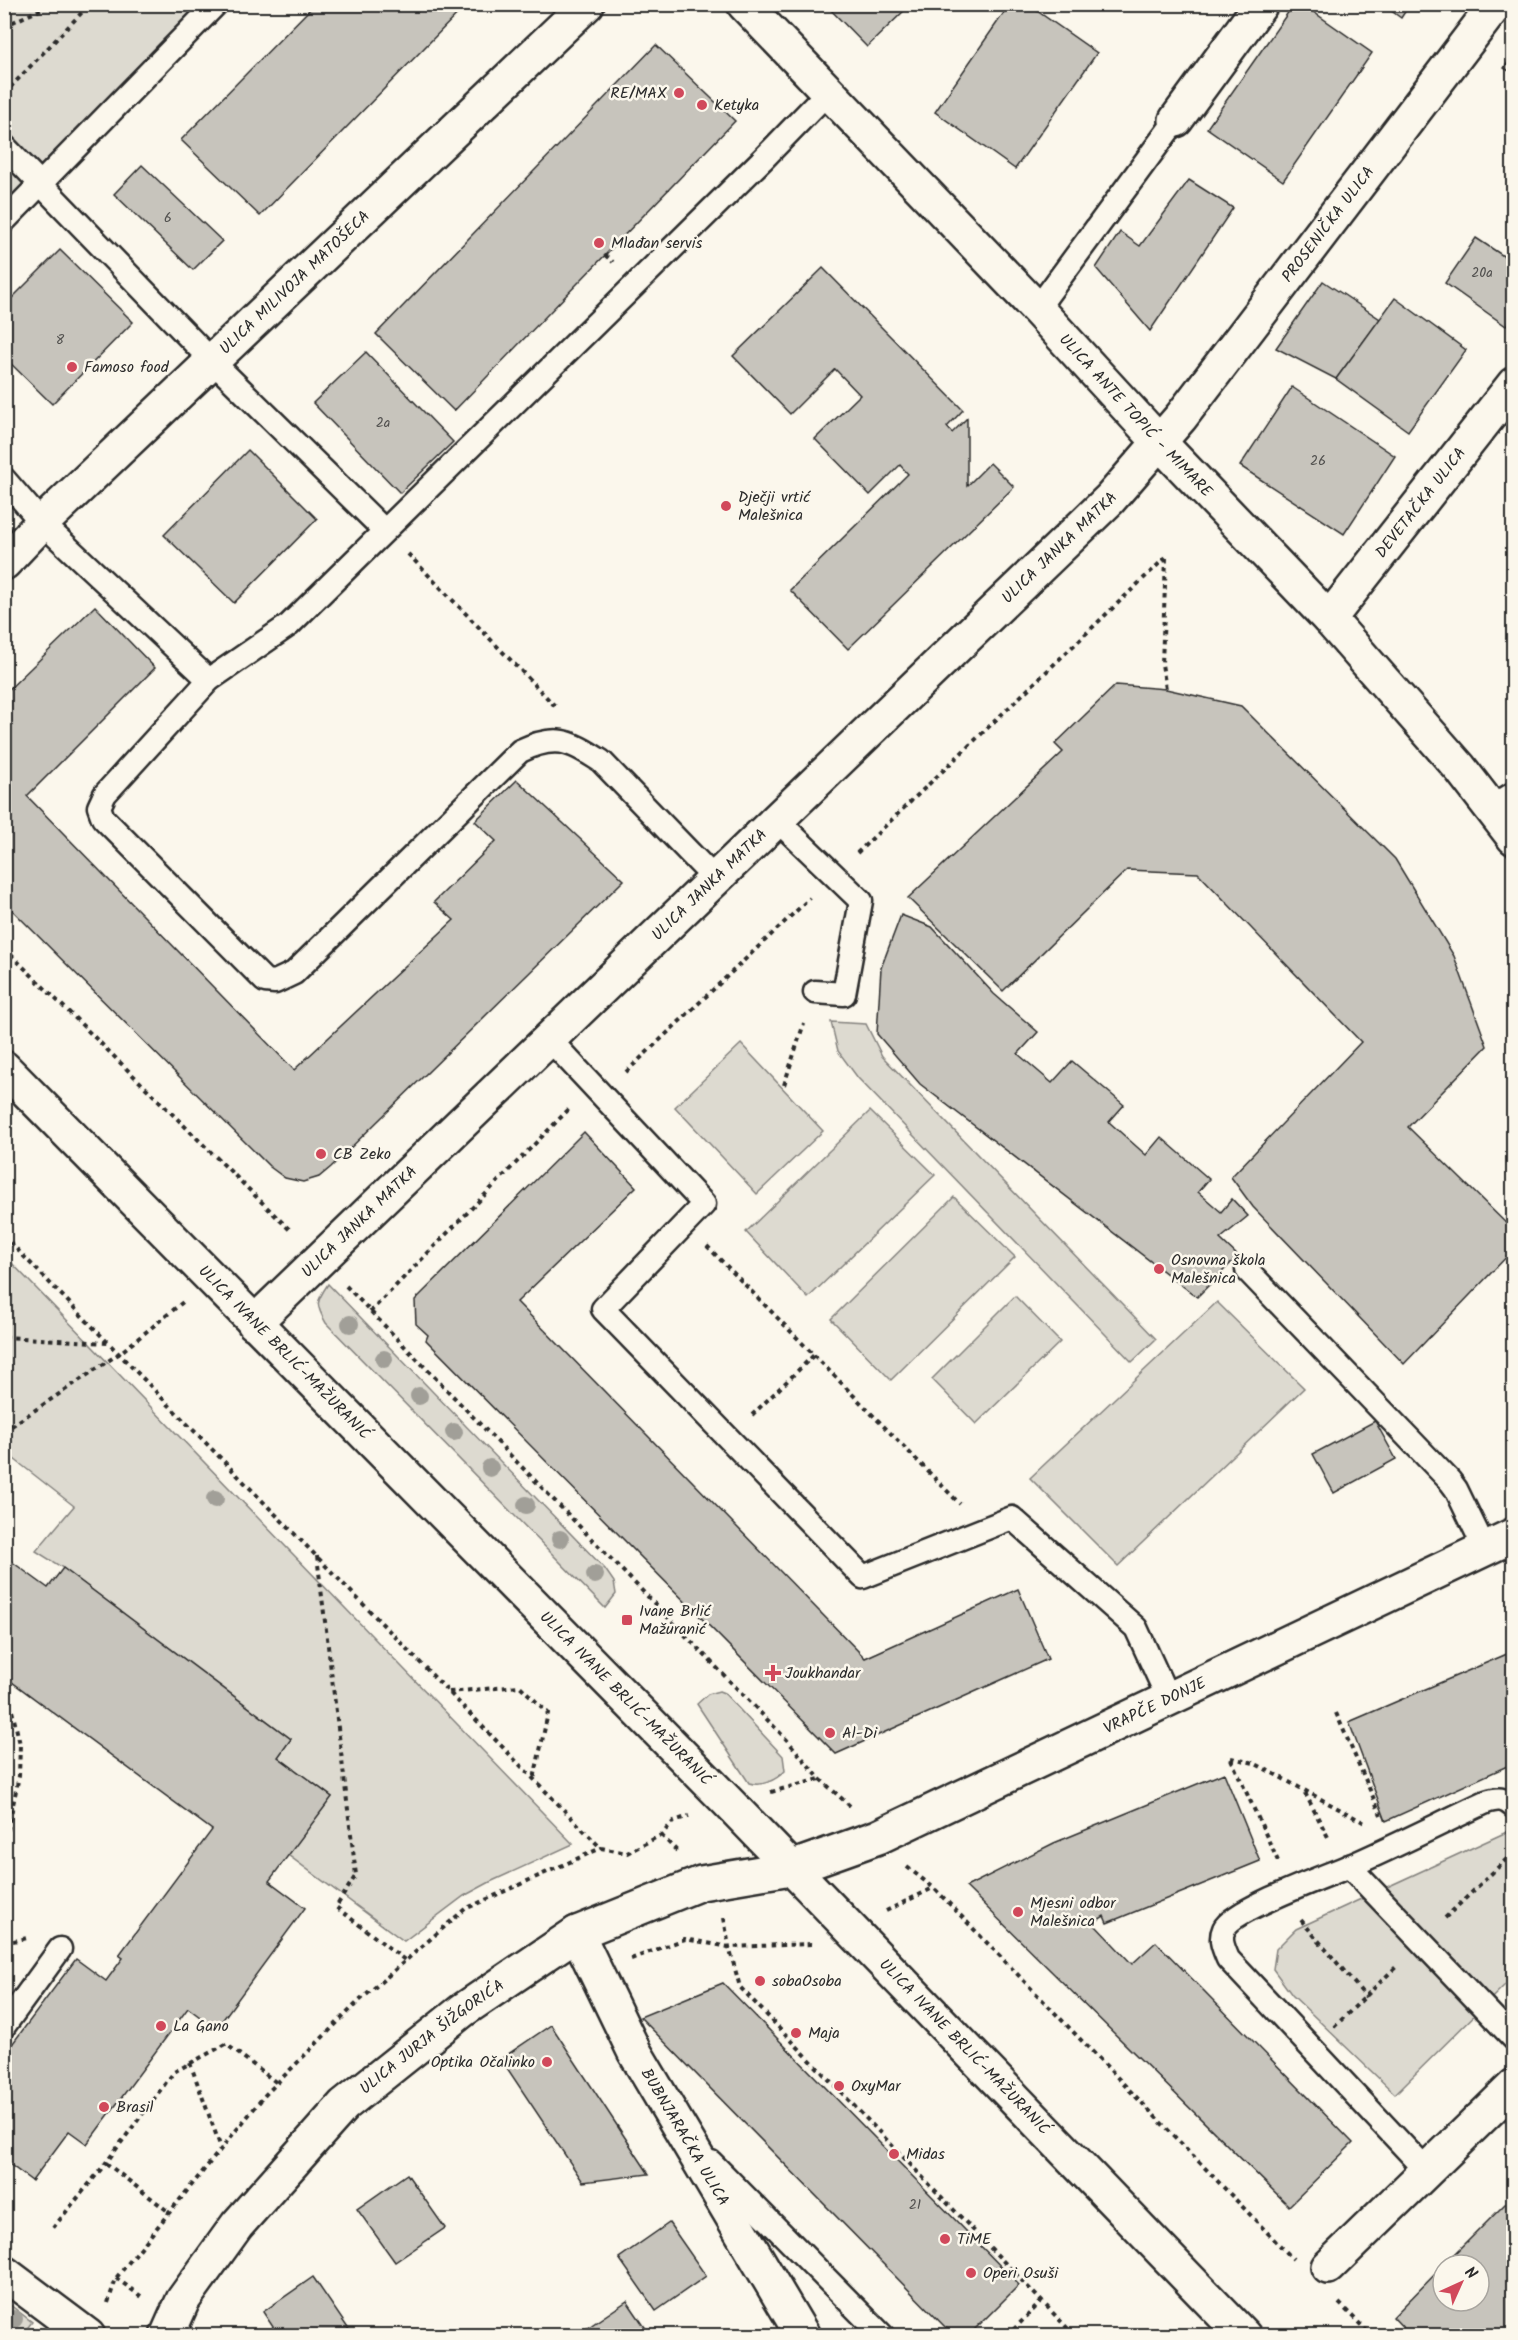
<svg xmlns="http://www.w3.org/2000/svg" width="1518" height="2340" font-family="Kalam,sans-serif">
<rect width="100%" height="100%" fill="#fbf7ec"/>
<filter id="ink" filterUnits="userSpaceOnUse"><feTurbulence type="fractalNoise" baseFrequency=".0167" numOctaves="2"/><feDisplacementMap in="SourceGraphic" scale="12" xChannelSelector="R" yChannelSelector="G"/><feConvolveMatrix kernelMatrix="1 2 1 2 8 2 1 2 1" color-interpolation-filters="sRGB"/></filter>
<g filter="url(#ink)">
<!-- green -->
<g fill="#dddad0" stroke="#84827e" stroke-width="1.5">
<polygon points="5,5 198,5 5,206"/>
<polygon points="831,1022 866,1024 882,1056 1156,1339 1132,1362 858,1078 838,1051"/>
<polygon points="741,1044 823,1131 757,1194 675,1107"/>
<polygon points="870,1111 935,1175 808,1298 746,1232"/>
<polygon points="954,1197 1015,1257 891,1380 831,1319"/>
<polygon points="4,1255 573,1844 490,1882 464,1896 404,1941 288,1855 332,1797 278,1757 291,1739 63,1568 36,1551 74,1506 5,1452"/>
<path d="M 328,1284 L 605,1569 L 614,1582 L 616,1594 L 605,1608 L 326,1323 C 315,1304 316,1302 328,1284 Z"/>
<polygon points="1015,1296 1060,1342 976,1424 932,1379"/>
<polygon points="1217,1302 1304,1388 1118,1566 1030,1478"/>
<path d="M 719,1691 L 724,1693 L 783,1756 L 785,1771 C 776,1780 762,1787 749,1783 L 697,1704 L 708,1694 Z"/>
<polygon points="1511,1830 1513,1832 1513,1977 1395,2094 1292,1995 1273,1969 1276,1949 1296,1929"/>
<polygon points="5,2301 32,2322 22,2335 5,2324"/>
</g>
<!-- building -->
<g fill="#c7c4bc" stroke="#2b2b2b" stroke-width="1.5">
<polygon points="315,4 467,4 260,216 181,140"/>
<polygon points="825,4 911,4 867,47"/>
<polygon points="1010,4 1027,4 1097,53 1015,169 935,112"/>
<polygon points="1294,4 1302,4 1372,53 1283,181 1207,128"/>
<polygon points="1382,4 1410,4 1401,18"/>
<polygon points="656,45 735,121 454,411 376,334"/>
<polygon points="1514,54 1514,74 1504,68"/>
<polygon points="142,165 222,241 193,270 114,194"/>
<polygon points="1189,180 1233,208 1150,331 1096,268 1120,232 1140,246"/>
<polygon points="1476,238 1514,263 1514,316 1506,326 1445,283"/>
<polygon points="60,250 133,322 52,404 4,357 4,306"/>
<polygon points="823,268 963,410 947,427 952,433 967,418 967,486 990,463 1014,487 848,649 790,590 908,474 900,465 870,495 815,439 860,395 835,369 790,414 733,356"/>
<polygon points="1323,281 1380,319 1336,379 1276,348"/>
<polygon points="1395,298 1466,350 1408,431 1336,379"/>
<polygon points="366,352 453,442 400,493 313,403"/>
<polygon points="1292,387 1395,456 1344,534 1240,466"/>
<polygon points="248,450 317,519 234,603 164,535"/>
<polygon points="95,606 155,668 27,796 294,1070 454,920 434,902 496,841 475,821 517,780 624,880 331,1167 319,1177 303,1182 285,1178 270,1167 4,902 4,694"/>
<polygon points="1116,685 1166,689 1241,706 1395,859 1454,956 1487,1046 1408,1127 1514,1231 1514,1249 1404,1364 1253,1207 1231,1177 1361,1042 1198,873 1127,870 1003,991 908,898 1063,752 1055,744"/>
<polygon points="901,915 932,927 994,994 1038,1032 1018,1054 1052,1083 1072,1061 1124,1105 1109,1122 1146,1155 1161,1137 1209,1179 1198,1192 1221,1212 1232,1199 1248,1216 1220,1239 1238,1256 1197,1297 920,1084 877,1034 881,968"/>
<polygon points="584,1132 636,1187 517,1302 865,1658 1018,1589 1048,1659 836,1754 426,1340 428,1335 416,1324 415,1300"/>
<polygon points="1375,1421 1396,1459 1334,1493 1313,1454"/>
<polygon points="4,1556 48,1588 63,1568 291,1739 278,1757 332,1797 269,1881 305,1908 216,2029 188,2008 87,2144 69,2131 32,2181 4,2160 4,2094 12,2084 4,2078 4,2055 76,1959 106,1981 123,1958 119,1955 212,1830 4,1676"/>
<polygon points="1514,1651 1514,1763 1386,1821 1349,1722"/>
<polygon points="1224,1773 1260,1861 1107,1923 1104,1916 1093,1923 1132,1964 1156,1942 1353,2143 1289,2206 966,1887 1054,1843"/>
<polygon points="723,1983 1019,2285 968,2336 954,2336 640,2017"/>
<polygon points="551,2025 649,2174 583,2182 501,2059"/>
<polygon points="407,2174 445,2228 395,2262 357,2209"/>
<polygon points="1514,2195 1514,2336 1411,2336 1393,2317 1443,2266 1443,2301 1479,2301 1479,2265 1444,2265"/>
<polygon points="669,2223 706,2276 656,2311 619,2258"/>
<polygon points="313,2277 350,2331 344,2336 279,2336 263,2312"/>
<polygon points="627,2301 651,2336 577,2335"/>
</g>
<g fill="none" stroke-linecap="round" stroke-linejoin="round">
<!-- service casing -->
<g stroke="#2b2b2b" stroke-width="27">
<g id="service">
<polyline points="4,146 212,361 384,530"/>
<polyline points="4,221 216,4"/>
<polyline points="1037,309 1176,120"/>
<polyline points="4,479 42,523 209,680"/>
<polyline points="1490,808 1514,793"/>
<polyline points="777,820 861,901 844,994 815,992"/>
<path d="M 715,879 L 601,761 C 569,740 555,734 520,751 L 294,973 L 275,982 L 265,981 L 103,818 L 99,807 L 105,794 L 209,680 L 289,625 L 762,160 L 828,92"/>
<polyline points="550,1040 704,1204 603,1309 863,1577 1012,1518 1136,1628 1168,1698"/>
<polyline points="1247,1270 1450,1481 1456,1489 1484,1547"/>
<polyline points="1349,1866 1514,2039"/>
<polyline points="4,2026 60,1949"/>
<polyline points="711,2162 883,2336"/>
<path d="M 1426,2170 L 1228,1959 C 1224,1949 1219,1940 1224,1929 C 1232,1910 1328,1875 1350,1866 C 1396,1846 1441,1823 1486,1802 C 1498,1798 1504,1798 1514,1807"/>
</g>
</g>
<!-- minor casing -->
<g stroke="#2b2b2b" stroke-width="38">
<g id="minor">
<path id="s1" d="M 744,4 L 1037,309 L 1160,443 L 1329,619 L 1460,768 L 1514,838"/>
<polyline points="1176,120 1261,4"/>
<path id="s2" d="M 4,563 L 42,523 L 587,4"/>
<path id="s3" d="M 1329,619 L 1514,384"/>
<path id="s4" d="M 254,1323 L 1110,499 L 1181,417 L 1496,4"/>
<path id="s5" d="M 577,1933 L 634,2051 L 803,2336"/>
<polyline points="1328,2267 1514,2086"/>
<polyline points="4,2273 88,2336"/>
</g>
</g>
<!-- tertiary casing -->
<g stroke="#2b2b2b" stroke-width="38">
<g id="tertiary">
<path id="s6" d="M 4,1068 L 728,1802 L 1244,2336"/>
<path id="s7" d="M 167,2336 L 183,2300 L 237,2225 L 344,2105 L 463,2010 L 577,1933 L 701,1883 L 791,1868 L 878,1837 L 1514,1535"/>
</g>
</g>
<!-- path -->
<g stroke="#2b2b2b" stroke-width="4" stroke-dasharray="4.5 4.5" stroke-linecap="butt">
<polyline points="4,26 53,4"/>
<polyline points="4,94 90,4"/>
<polyline points="605,255 613,262"/>
<polyline points="408,554 557,708"/>
<polyline points="1166,558 1162,664 1166,689"/>
<polyline points="857,853 1166,557"/>
<polyline points="4,948 292,1232"/>
<polyline points="626,1072 810,898"/>
<polyline points="784,1085 804,1023"/>
<polyline points="4,1236 601,1848"/>
<polyline points="707,1246 960,1504"/>
<polyline points="346,1286 787,1740 820,1779 850,1806"/>
<polyline points="370,1312 569,1109"/>
<polyline points="4,1337 109,1343"/>
<polyline points="752,1415 814,1355"/>
<polyline points="4,1431 120,1353 183,1302"/>
<polyline points="317,1556 356,1875 336,1907 406,1961"/>
<polyline points="449,1692 520,1686 548,1713 534,1779"/>
<polyline points="1336,1713 1381,1815"/>
<polyline points="1231,1758 1254,1763 1365,1823"/>
<polyline points="1231,1759 1278,1861"/>
<polyline points="771,1792 820,1779"/>
<polyline points="1305,1793 1329,1839"/>
<polyline points="661,1835 677,1851"/>
<polyline points="4,1848 19,1776 20,1744 9,1698"/>
<polyline points="907,1867 934,1888 1293,2259"/>
<polyline points="886,1911 933,1888"/>
<polyline points="724,1918 729,1947 740,1987 1075,2336"/>
<polyline points="1445,1918 1514,1852"/>
<polyline points="1301,1920 1366,1997"/>
<polyline points="4,1943 27,1938"/>
<polyline points="631,1959 685,1939 729,1947 812,1944"/>
<polyline points="1334,2027 1398,1965"/>
<polyline points="190,2063 221,2148"/>
<polyline points="106,2163 169,2212"/>
<polyline points="53,2228 102,2168 174,2072 226,2044 277,2083"/>
<polyline points="116,2278 142,2297"/>
<polyline points="108,2303 116,2278 265,2095 358,2002 465,1909 601,1848 627,1853 661,1835 674,1821 689,1816"/>
<polyline points="1339,2303 1372,2336"/>
<polyline points="1007,2336 1042,2301"/>
</g>
<!-- service -->
<use href="#service" stroke="#fbf7ec" stroke-width="22"/>
<!-- minor -->
<use href="#minor" stroke="#fbf7ec" stroke-width="33"/>
<!-- tertiary -->
<use href="#tertiary" stroke="#fbf7ec" stroke-width="33"/>
</g>
<!-- trees -->
<g fill="#a19f98">
<circle cx="350" cy="1324" r="9"/>
<circle cx="384" cy="1359" r="9"/>
<circle cx="419" cy="1396" r="9"/>
<circle cx="454" cy="1432" r="9"/>
<circle cx="490" cy="1468" r="9"/>
<circle cx="215" cy="1499" r="9"/>
<circle cx="526" cy="1505" r="9"/>
<circle cx="560" cy="1539" r="9"/>
<circle cx="595" cy="1575" r="9"/>
<circle cx="14" cy="2319" r="9"/>
</g>
</g>
<!-- markers -->
<g fill="#d1495b" stroke="#fbf7ec" stroke-width="2">
<circle cx="679" cy="93" r="6"/>
<circle cx="702" cy="105" r="6"/>
<circle cx="599" cy="243" r="6"/>
<circle cx="72" cy="367" r="6"/>
<circle cx="726" cy="506" r="6"/>
<circle cx="321" cy="1154" r="6"/>
<circle cx="1159" cy="1269" r="6"/>
<rect x="621" y="1614" width="12" height="12" rx="3"/>
<path d="M770 1664h6v6h6v6h-6v6h-6v-6h-6v-6h6z"/>
<circle cx="830" cy="1733" r="6"/>
<circle cx="1018" cy="1912" r="6"/>
<circle cx="760" cy="1981" r="6"/>
<circle cx="161" cy="2026" r="6"/>
<circle cx="796" cy="2033" r="6"/>
<circle cx="547" cy="2062" r="6"/>
<circle cx="839" cy="2086" r="6"/>
<circle cx="104" cy="2107" r="6"/>
<circle cx="894" cy="2154" r="6"/>
<circle cx="945" cy="2239" r="6"/>
<circle cx="971" cy="2273" r="6"/>
</g>
<g text-anchor="middle" dominant-baseline="central" stroke-width="5" stroke-linejoin="round" paint-order="stroke">
<!-- number labels -->
<g font-size="14" fill="#52514f">
<text x="168" y="218">6</text>
<text x="1482" y="273">20a</text>
<text x="60" y="340">8</text>
<text x="383" y="423">2a</text>
<text x="1318" y="461">26</text>
<text x="915" y="2205">21</text>
</g>
<!-- poi labels -->
<g font-size="16" fill="#2b2b2b" stroke="#fbf7ec" text-anchor="start">
<text x="667" y="93" text-anchor="end">RE/MAX</text>
<text x="714" y="105">Ketyka</text>
<text x="611" y="243">Mlađan servis</text>
<text x="84" y="367">Famoso food</text>
<text x="738" y="497">Dječji vrtić<tspan x="738" dy="18">Malešnica</tspan></text>
<text x="333" y="1154">CB Zeko</text>
<text x="1171" y="1260">Osnovna škola<tspan x="1171" dy="18">Malešnica</tspan></text>
<text x="639" y="1611">Ivane Brlić<tspan x="639" dy="18">Mažuranić</tspan></text>
<text x="785" y="1673">Joukhandar</text>
<text x="842" y="1733">Al-Di</text>
<text x="1030" y="1903">Mjesni odbor<tspan x="1030" dy="18">Malešnica</tspan></text>
<text x="772" y="1981">sobaOsoba</text>
<text x="173" y="2026">La Gano</text>
<text x="808" y="2033">Maja</text>
<text x="535" y="2062" text-anchor="end">Optika Očalinko</text>
<text x="851" y="2086">OxyMar</text>
<text x="116" y="2107">Brasil</text>
<text x="906" y="2154">Midas</text>
<text x="957" y="2239">TiME</text>
<text x="983" y="2273">Operi Osuši</text>
</g>
<!-- street labels -->
<g font-size="16" fill="#2b2b2b" stroke="#fbf7ec">
<text stroke="none"><textPath href="#s4" startOffset="1539">PROSENIČKA ULICA</textPath></text>
<text stroke="none"><textPath href="#s2" startOffset="404">ULICA MILIVOJA MATOŠECA</textPath></text>
<text stroke="none"><textPath href="#s1" startOffset="568">ULICA ANTE TOPIĆ - MIMARE</textPath></text>
<text stroke="none"><textPath href="#s3" startOffset="148">DEVETAČKA ULICA</textPath></text>
<text stroke="none"><textPath href="#s4" startOffset="1118">ULICA JANKA MATKA</textPath></text>
<text stroke="none"><textPath href="#s4" startOffset="632">ULICA JANKA MATKA</textPath></text>
<text stroke="none"><textPath href="#s4" startOffset="146">ULICA JANKA MATKA</textPath></text>
<text stroke="none"><textPath href="#s6" startOffset="400">ULICA IVANE BRLIĆ-MAŽURANIĆ</textPath></text>
<text stroke="none"><textPath href="#s6" startOffset="886">ULICA IVANE BRLIĆ-MAŽURANIĆ</textPath></text>
<text stroke="none"><textPath href="#s7" startOffset="1206">VRAPČE DONJE</textPath></text>
<text stroke="none"><textPath href="#s7" startOffset="404">ULICA JURJA ŠIŽGORIĆA</textPath></text>
<text stroke="none"><textPath href="#s6" startOffset="1372">ULICA IVANE BRLIĆ-MAŽURANIĆ</textPath></text>
<text stroke="none"><textPath href="#s5" startOffset="231">BUBNJARAČKA ULICA</textPath></text>
</g>
</g>
<!-- margin -->
<rect width="1518" height="2340" fill="none" stroke="#fbf7ec" stroke-width="24"/>
<rect x="12" y="12" width="1494" height="2316" fill="none" stroke="#2b2b2b" stroke-width="2" filter="url(#ink)"/>
<!-- north arrow -->
<g transform="translate(1461 2283) rotate(45)"><circle r="28" fill="#fbf7ec" stroke="#a8a59f" stroke-width="1.5"/>
<path d="M0-4.5L10 22L0 15L-10 22Z" fill="#d1495b"/>
<text y="-9" font-size="16" font-weight="bold" text-anchor="middle" fill="#2b2b2b">N</text>
</g>
</svg>
